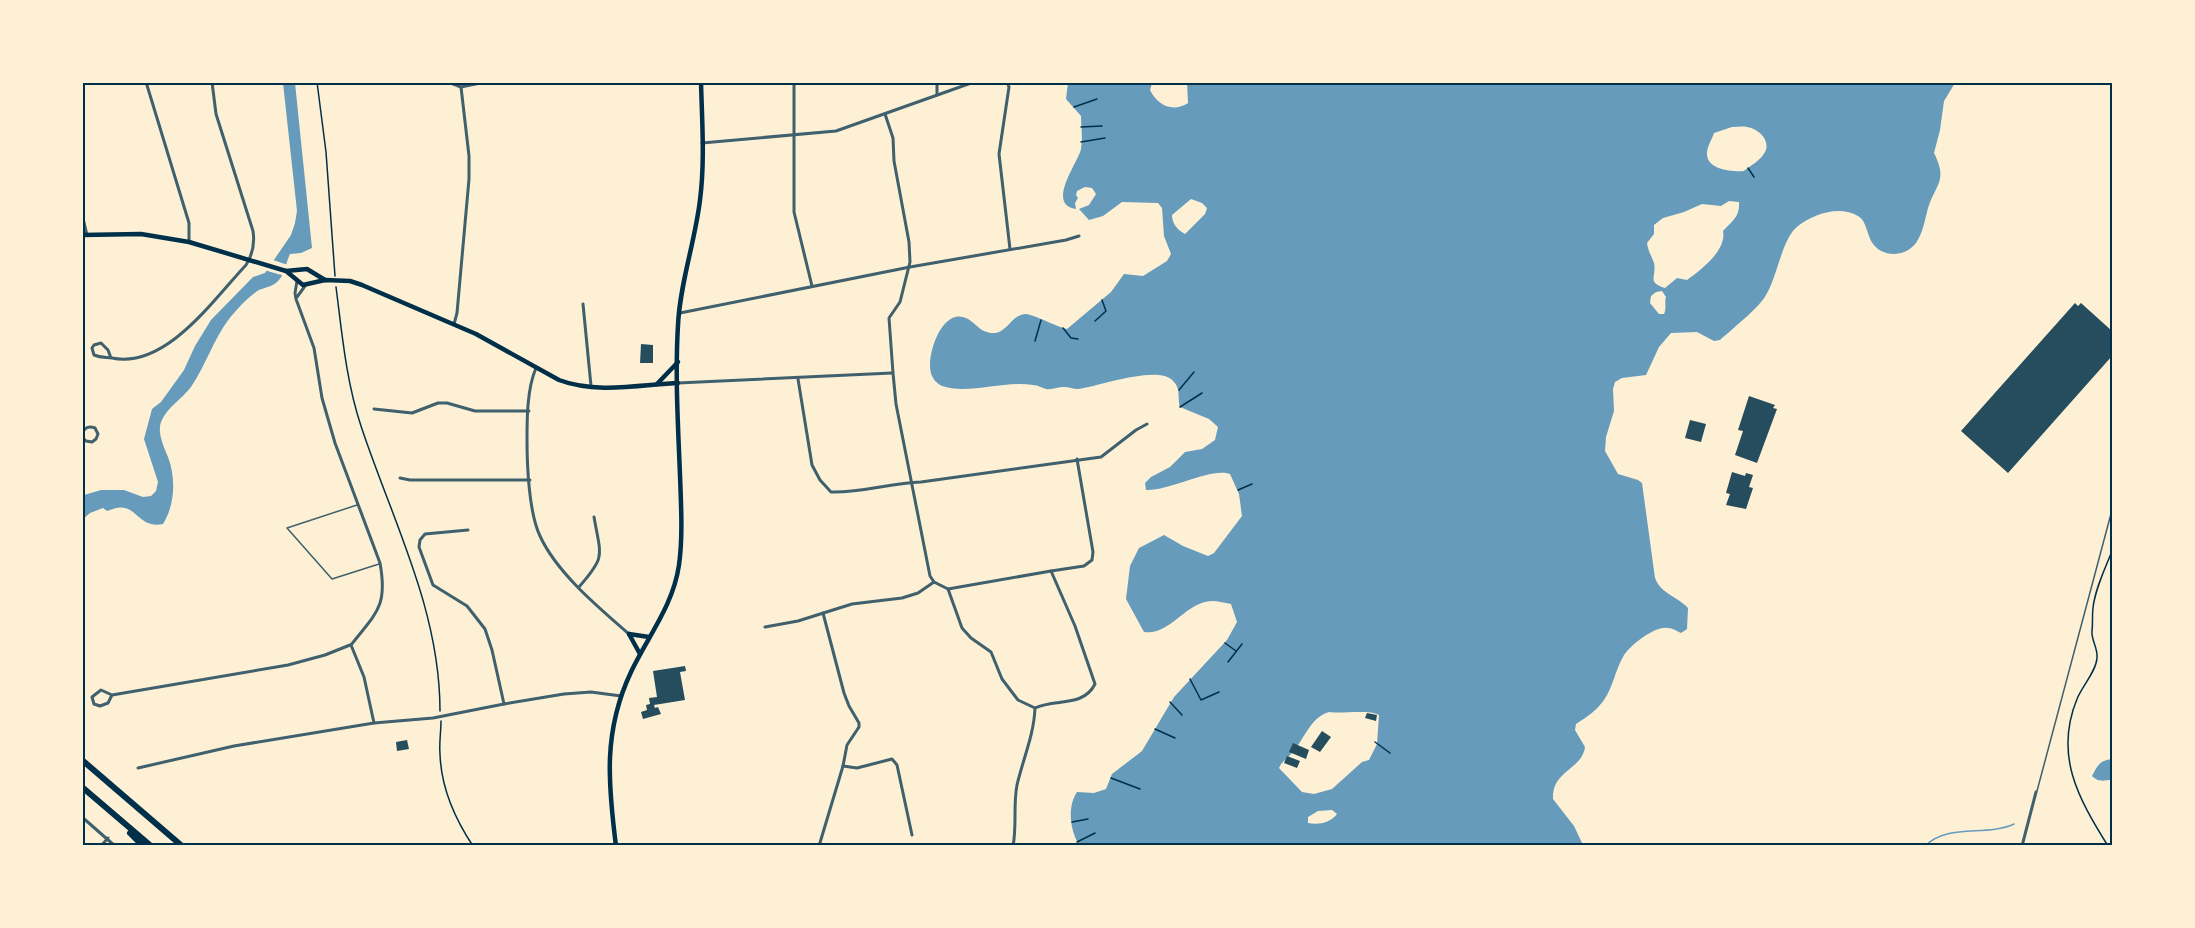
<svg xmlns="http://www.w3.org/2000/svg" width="2195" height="928" font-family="'Alegreya Sans',sans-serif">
<rect width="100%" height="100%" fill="#fdf0d5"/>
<!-- water -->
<g fill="#669bbc" fill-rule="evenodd">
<path d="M 1187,82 L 1955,83 L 1944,101 L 1940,130 L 1934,153 C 1948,181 1936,183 1928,208 C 1925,219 1923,233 1916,243 C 1905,257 1884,258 1873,244 C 1867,236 1867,221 1858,216 C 1840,205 1813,214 1798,226 C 1782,238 1778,275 1766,295 C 1759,308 1732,329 1720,340 L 1714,341 L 1697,332 L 1671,333 L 1659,347 L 1646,375 L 1622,378 L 1615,382 L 1613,389 L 1614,411 L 1606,437 L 1605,451 L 1618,474 L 1638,480 L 1642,483 L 1655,578 C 1661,594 1677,596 1688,608 L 1687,629 L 1681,633 C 1677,631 1672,628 1668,628 C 1654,626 1629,646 1623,657 C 1615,671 1613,687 1604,700 C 1597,710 1587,717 1576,724 L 1575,730 L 1585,747 C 1582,770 1552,770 1553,799 L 1574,826 L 1583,845 L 1079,845 C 1070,830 1067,807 1077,792 L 1094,793 L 1106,789 L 1112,774 L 1142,751 L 1174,697 L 1227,640 L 1237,622 L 1231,604 C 1225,603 1218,601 1212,601 C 1185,602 1170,636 1144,632 L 1126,599 L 1130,566 L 1139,548 L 1164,535 L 1183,546 L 1208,556 L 1214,553 L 1242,516 L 1239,494 L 1230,474 C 1211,467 1170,491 1146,490 L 1145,483 L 1151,477 L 1170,467 L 1185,452 L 1202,449 L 1215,440 L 1218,427 L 1209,419 L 1180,407 C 1177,397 1182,388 1171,379 C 1154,366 1099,386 1078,389 C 1073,389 1069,387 1064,387 C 1058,387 1052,390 1046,389 C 1042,388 1038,385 1033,385 C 1005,380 968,395 942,386 C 937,384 932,378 931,373 C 926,356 941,311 963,317 C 975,320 979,334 995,333 C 1007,332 1012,315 1025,314 C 1030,313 1058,327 1067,329 L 1111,292 L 1124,274 L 1143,276 L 1167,261 L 1171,254 L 1164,236 L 1162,208 L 1158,203 L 1122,202 L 1103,216 L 1089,220 L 1079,209 L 1089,205 L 1096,194 L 1092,188 L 1085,187 L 1077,191 L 1076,195 L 1078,198 L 1075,203 L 1076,209 C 1045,205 1079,161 1081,149 C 1083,138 1081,126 1081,116 L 1066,99 L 1068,83 L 1152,83 L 1150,90 C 1157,105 1173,113 1188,103 ZM 1732,127 C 1737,127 1742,126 1747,127 C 1760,129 1773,143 1763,155 C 1759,161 1750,166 1744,171 C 1733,172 1708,170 1707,155 C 1706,149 1712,139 1714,133 ZM 1191,199 L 1202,203 L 1207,208 L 1205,214 L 1185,234 C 1177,230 1172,223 1172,215 ZM 1729,201 L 1739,202 C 1740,217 1732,221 1723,231 C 1727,250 1701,270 1687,280 L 1677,278 L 1665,288 C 1646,282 1657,277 1654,263 C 1652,257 1648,251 1647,243 L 1654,234 L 1654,225 L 1663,218 L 1684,212 L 1702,204 L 1721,206 ZM 1662,291 L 1666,297 C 1664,303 1667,307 1664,314 L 1659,314 L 1650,303 L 1651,296 L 1656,292 ZM 1329,712 C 1343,714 1368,709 1379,715 L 1377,744 L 1369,760 L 1362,762 L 1332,789 L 1314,794 L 1302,792 L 1279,768 C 1282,761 1286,760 1291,754 C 1304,741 1309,718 1329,712 ZM 1332,810 L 1337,814 C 1330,823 1319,825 1308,823 L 1308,817 L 1318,811 Z"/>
<path d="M 283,83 L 295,83 L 312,248 L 301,253 L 290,254 C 286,262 285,273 279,280 C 274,286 267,287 259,290 C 249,296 237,309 229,319 C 213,340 206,365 191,387 C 182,399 167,407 161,422 C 157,433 164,447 168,457 C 176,478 175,505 163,524 C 138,529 137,504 117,508 C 114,508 111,510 107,511 L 103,508 L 90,513 L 83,519 L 84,495 L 101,490 L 124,490 L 143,497 L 151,496 L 156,491 L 158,482 L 144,439 L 152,409 L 161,402 L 184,370 L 195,346 L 211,320 L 253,277 L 265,273 L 291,235 L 295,223 L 297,211 Z"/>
<path d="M 2112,759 L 2112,780 C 2104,780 2099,783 2092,776 C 2098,765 2099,761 2112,759 Z"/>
</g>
<!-- pier -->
<polygon fill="#fdf0d5" points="270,259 288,265 285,276 264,270"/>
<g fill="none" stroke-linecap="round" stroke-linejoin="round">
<!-- stream -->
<g stroke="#669bbc" stroke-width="1.5">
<polyline points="82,844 84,846"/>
<path d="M 1925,846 C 1948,823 1986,837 2014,824"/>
</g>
</g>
<!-- building -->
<g fill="#264d5e">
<polygon points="2075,303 2078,306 2081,303 2112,331 2112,356 2008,473 1961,431"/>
<polygon points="641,344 653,345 653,363 640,363"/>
<polygon points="1749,396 1775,405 1773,408 1777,409 1757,463 1735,455 1743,431 1738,430"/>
<polygon points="1690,420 1706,424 1701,442 1685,438"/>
<polygon points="1732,472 1745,476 1746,473 1753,475 1749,487 1753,488 1746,509 1726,505 1730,494 1726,493"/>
<polygon points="685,666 686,671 680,672 685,700 654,705 655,708 658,707 661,714 643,719 641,712 647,710 646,705 650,704 649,698 657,697 653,671"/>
<polygon points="1367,713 1377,715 1376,721 1365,718"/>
<polygon points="1322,731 1331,737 1320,752 1311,747"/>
<polygon points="407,740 409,749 397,751 396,742"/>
<polygon points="1293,743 1309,750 1306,759 1289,752"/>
<polygon points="1287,756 1300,761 1297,768 1284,763"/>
</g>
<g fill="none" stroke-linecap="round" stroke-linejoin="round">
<!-- path -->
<g stroke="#003049" stroke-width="1.5">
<polyline points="317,82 326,152 335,276"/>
<polyline points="1074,107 1097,99"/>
<polyline points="1081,127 1102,126"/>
<polyline points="1081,142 1105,138"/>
<polyline points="1748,168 1754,177"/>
<path d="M 336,287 C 342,333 346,381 361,426 C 392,520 440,609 440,711"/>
<polyline points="1095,321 1106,311 1102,300"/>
<polyline points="1063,328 1071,338 1078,339"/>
<polyline points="1035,341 1041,320"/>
<polyline points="1179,390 1194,372"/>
<polyline points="1180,407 1202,393"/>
<polyline points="1238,490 1252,484"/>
<polyline points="1225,643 1236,651"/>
<polyline points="1228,662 1242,644"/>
<polyline points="1190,679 1201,700 1219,692"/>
<polyline points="1170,702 1182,715"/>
<path d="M 441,721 C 441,732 439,743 440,754 C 441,786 455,819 473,846"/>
<polyline points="1155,729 1175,738"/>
<polyline points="1375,742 1390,753"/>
<polyline points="1111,778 1140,789"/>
<polyline points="1072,822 1088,819"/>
<polyline points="1077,842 1095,833"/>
<path d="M 2108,846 C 2078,798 2054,755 2077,699 C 2082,686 2096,672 2097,658 C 2098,648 2091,640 2092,631 C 2093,623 2092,616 2093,608 C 2095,589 2105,569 2112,551"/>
</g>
<!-- service -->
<g stroke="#3f606c" stroke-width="1.5">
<polyline points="357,505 287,528 332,579 379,564"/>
<polyline points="2037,791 2112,510"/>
</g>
<!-- minor -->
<g stroke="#3f606c" stroke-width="3">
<polyline points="146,82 189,223 189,242"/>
<polyline points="448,82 461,87 485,82"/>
<polyline points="794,82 794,212 812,286"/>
<polyline points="1007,82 1009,87 999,154 1010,249"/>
<polyline points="937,95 937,82"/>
<path d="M 885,114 L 893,138 L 894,161 L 909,242 L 910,262 L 900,302 L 889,318 L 893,373 L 896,404 L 930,576 L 934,582 L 948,589 L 962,628 L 971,638 L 991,652 L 1002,679 L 1018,700 L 1035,708 C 1034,735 1023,759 1017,785 C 1013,805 1017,826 1013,846"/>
<polyline points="702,143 836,131 974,82"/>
<polyline points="82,214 87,235"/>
<path d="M 297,281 L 295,293 L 296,299 L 314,348 L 322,398 L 335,443 L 380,563 C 388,607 376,613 351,645 L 364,677 L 374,723"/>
<polyline points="297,297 305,286"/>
<polyline points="583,304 591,386"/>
<polyline points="680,313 910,267 1066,240 1079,236"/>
<polyline points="454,324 457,313 469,179 469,156 461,87"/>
<path d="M 111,358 L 108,350 L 101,343 L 94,345 L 92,348 L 94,355 C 101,358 106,357 112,358 C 166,369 213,300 246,265 C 253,254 255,244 253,231 L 216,114 L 212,82"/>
<path d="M 536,368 C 527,389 527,418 527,440 C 527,466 529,513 540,536 C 557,573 598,607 629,634"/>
<path d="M 798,379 L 812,465 L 820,480 L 831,492 C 862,493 890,483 921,482 L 1101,457 L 1136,430 L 1147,424"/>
<polyline points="678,383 892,373"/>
<polyline points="374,409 412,413 438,403 447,403 475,411 529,411"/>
<path d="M 82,433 C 85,427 90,426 95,428 L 98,434 L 96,439 L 92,442 L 86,441 L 82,437"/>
<polyline points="400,478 410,480 530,480"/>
<polyline points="468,530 425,534 420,540 419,547 433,585 467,606 485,629 492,650 504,704"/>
<polyline points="1051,571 1084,566 1092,560 1093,552 1077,459"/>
<path d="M 579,587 C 606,556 601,557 594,517"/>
<path d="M 948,589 L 1051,571 L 1075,626 L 1095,684 C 1083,708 1055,698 1035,708"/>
<polyline points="765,627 798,621 852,604 902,598 918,593 934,582"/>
<polyline points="112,695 101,690 92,697 94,704 100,706 108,703 112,695 288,665 325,655 350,645"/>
<polyline points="843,766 857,768 892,759 897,765 912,835"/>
<polyline points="138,768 234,746 374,723 433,718 504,704 564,694 591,692 621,696"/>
<polyline points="82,817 115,846"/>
<polyline points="101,846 108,838"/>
<polyline points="819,846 843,766 847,745 859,727 859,723 849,706 844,693 823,613"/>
<polyline points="2022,846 2036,792"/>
</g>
<!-- secondary -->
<g stroke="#003049" stroke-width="4.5">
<path d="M 82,235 L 141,234 L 189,242 L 286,271 L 303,285 L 325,280 L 350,281 L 362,285 L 476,334 L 559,380 C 596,394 639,385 678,383"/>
<polyline points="286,271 307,269 325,280"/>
<polyline points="657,384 678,362"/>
<polyline points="629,634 640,654"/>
<polyline points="629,634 649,637"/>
<path d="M 616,846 C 608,783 603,731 631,672 C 648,636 673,606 679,565 C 683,536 681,504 680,475 C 678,425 675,375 678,325 C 680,283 695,242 700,200 C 705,161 702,121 701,82"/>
</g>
<!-- motorway -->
<g stroke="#003049" stroke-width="6">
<polyline points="82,760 182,846"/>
<polyline points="82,787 151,846"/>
<polyline points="130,833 143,846"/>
</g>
</g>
<!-- border -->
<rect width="2195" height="928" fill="none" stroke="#fdf0d5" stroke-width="168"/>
<rect x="84" y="84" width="2027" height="760" fill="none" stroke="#003049" stroke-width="2"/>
</svg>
